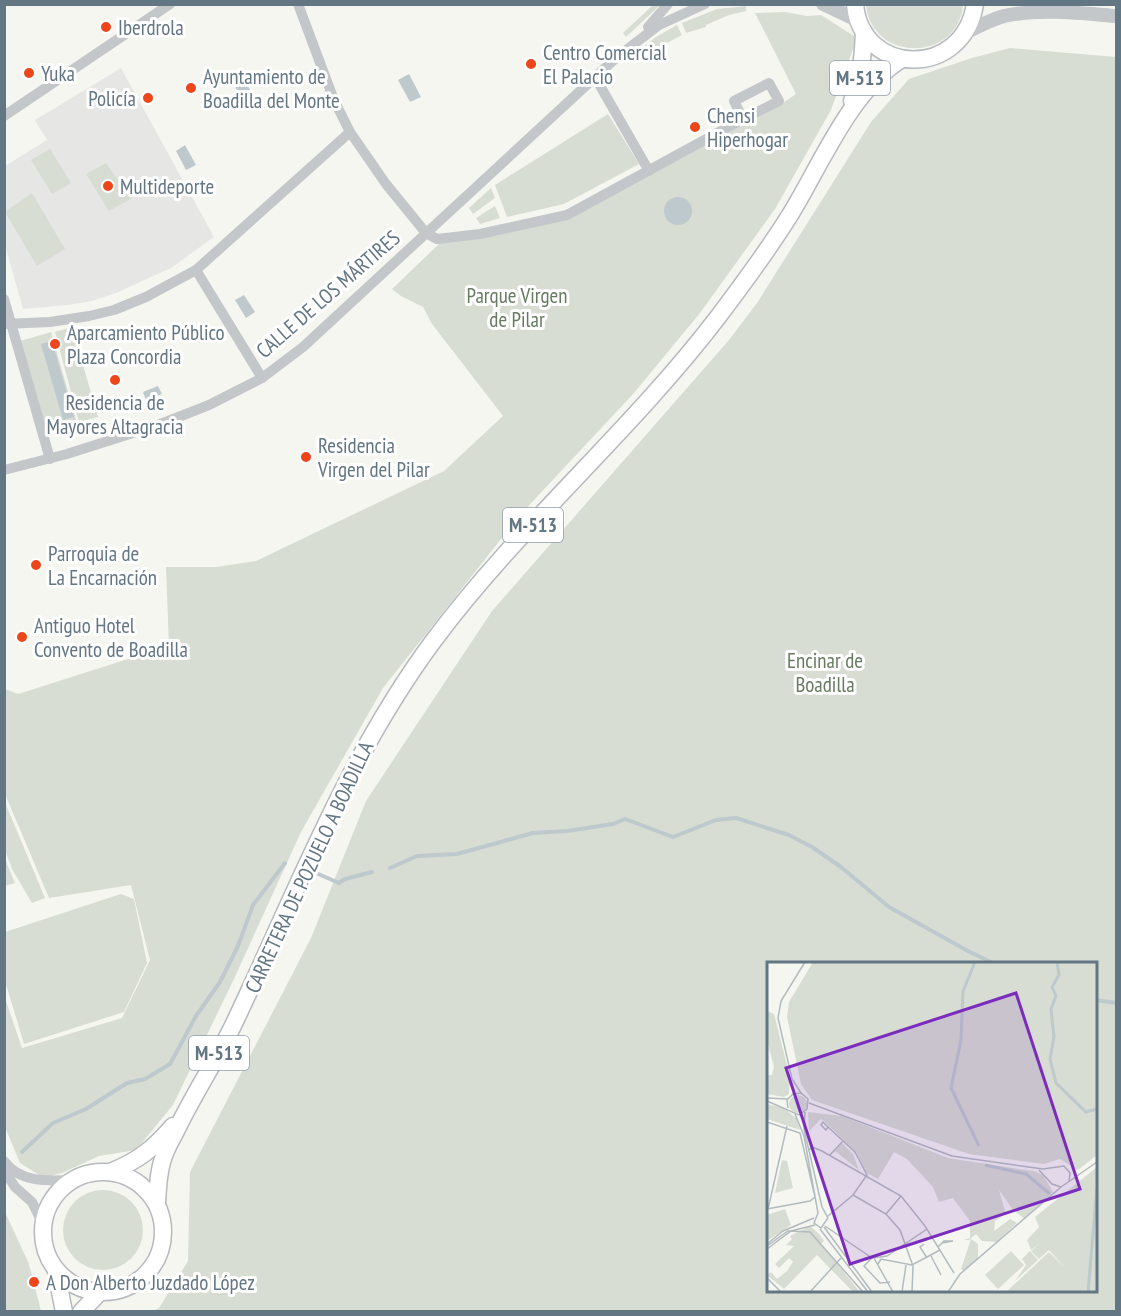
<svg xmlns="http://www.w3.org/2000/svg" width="1121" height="1316" font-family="'PT Sans Narrow',sans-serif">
<rect width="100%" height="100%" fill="#f6f6f1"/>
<!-- built -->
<polygon fill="#e6e7e5" points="121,68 214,237 171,268 116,293 92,301 68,305 23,309 5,245 5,166 47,140 35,120"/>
<!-- green -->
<g fill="#d7ddd2" fill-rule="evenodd">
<polygon points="653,5 660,5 626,37 623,33"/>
<path d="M 866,5 L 866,4 L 963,5 C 958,62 872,63 866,5 Z"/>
<polygon points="746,6 746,11 729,15 706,25 706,27 686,33 682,23 717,9"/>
<polygon points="785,12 807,16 821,15 857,38 831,110 775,209 700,313 634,393 520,515 383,688 301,832 234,979 173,1105 136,1150 99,1156 62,1173 50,1176 39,1175 20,1163 5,1127 4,995 22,1048 122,1018 150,960 131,885 49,898 5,794 5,689 18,694 169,646 166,567 216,567 256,561 444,471 503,416 432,324 423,307 401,296 392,289 440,243 567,219 780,105 796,94 755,13"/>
<polygon points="677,25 682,35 644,55 641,49 656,37"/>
<path d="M 1010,48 L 1116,57 L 1116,1311 L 153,1311 L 159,1308 L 188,1261 L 190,1172 L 311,938 L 366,801 L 492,611 L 729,340 L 757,303 L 871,122 L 909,79 L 972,58 ZM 768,964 L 1096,964 L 1096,1290 L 768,1290 Z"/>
<polygon points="608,114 639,164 564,204 507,217 495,185"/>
<polygon points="50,149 71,183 52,194 31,160"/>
<polygon points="106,163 131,199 109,211 86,174"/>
<polygon points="491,188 495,198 473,214 469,208"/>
<polygon points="32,193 65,249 37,266 5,212"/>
<polygon points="495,206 500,218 480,224 476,218"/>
<polygon points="72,327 98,417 79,422 55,332"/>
<polygon points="51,332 77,423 46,432 20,341"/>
<polygon points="4,800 45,898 32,903 12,869 5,850"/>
<polygon points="5,859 15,883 5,886 4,886"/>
<polygon points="121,894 134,899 147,963 124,1012 24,1044 5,981 5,932"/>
<circle cx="103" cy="1230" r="40"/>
<polygon points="4,1210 29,1264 41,1311 5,1311"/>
</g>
<!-- water -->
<g fill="#bec9ce">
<polygon points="409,74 421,97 410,102 398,80"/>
<polygon points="243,77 255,99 245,104 233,83"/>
<polygon points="185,145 196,165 186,170 176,151"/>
<circle cx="678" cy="211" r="14"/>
<polygon points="244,295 255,312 246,318 235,300"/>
<polygon points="52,341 74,417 63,420 41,344"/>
<polygon points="158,386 162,394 146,400 143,392"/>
</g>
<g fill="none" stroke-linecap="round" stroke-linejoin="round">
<!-- stream -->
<g stroke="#bec9ce" stroke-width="4">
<polyline points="390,868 417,856 457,854 533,833 567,831 613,824 625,819 673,837 716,820 736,818 789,835 812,847 841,867 889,907 968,951 995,964"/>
<polyline points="316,873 339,883 345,879 372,872"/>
<polyline points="1096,1000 1116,1003"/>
<polyline points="22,1152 53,1123 86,1109 127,1083 145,1079 170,1064 196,1016 220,982 238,946 253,905 285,863"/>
</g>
<!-- primary casing -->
<g stroke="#b6babe" stroke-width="19">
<g id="primary">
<path d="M 855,4 C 861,76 963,80 975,4"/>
<path d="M 852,101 C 861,79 863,56 864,32"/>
<circle cx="103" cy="1232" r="60"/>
<path d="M 110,1172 C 138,1161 153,1149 173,1126"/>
<path d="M 157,1204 C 158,1188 158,1171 164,1156 C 167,1147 172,1139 176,1131 C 195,1091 220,1055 238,1015 C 299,886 348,756 434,640 C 520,525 631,431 718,317 C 743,284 768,250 790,215 C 822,163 850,91 902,59"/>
<polyline points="56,1271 64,1312"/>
<polyline points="81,1312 99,1293"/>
</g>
</g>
<!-- minor -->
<g stroke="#c3c7ca" stroke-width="10">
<polyline points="298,4 334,100 350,132 386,184 426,233 437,239 480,234 567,215 743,119"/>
<polyline points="648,27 668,4"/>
<polyline points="595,77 649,171"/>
<polygon points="769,83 779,101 743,119 734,101"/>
<polyline points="4,116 170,4"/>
<polyline points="196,270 262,378"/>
<polyline points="4,299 50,459"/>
<polyline points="4,324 50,322 89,316 114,310 146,297 196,270 350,132"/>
<polyline points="4,470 67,454 158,425 209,405 262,378 303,347 617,57 659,25 705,4"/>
<path d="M 4,1161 C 20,1183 48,1181 72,1180"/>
<polyline points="4,1170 15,1187 32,1202 43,1224"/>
</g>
<!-- tertiary -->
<g stroke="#c3c7ca" stroke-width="14">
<polyline points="823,4 859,21"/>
<path d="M 965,33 C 977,27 990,20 1004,16 C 1040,8 1080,13 1116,16"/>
</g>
<!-- primary -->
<use href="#primary" stroke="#fff" stroke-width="16"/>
</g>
<!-- markers -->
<g fill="#ed461a" stroke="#fff" stroke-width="2">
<circle cx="106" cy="27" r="6"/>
<circle cx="531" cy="64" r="6"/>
<circle cx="29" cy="73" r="6"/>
<circle cx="191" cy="88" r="6"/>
<circle cx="148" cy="98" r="6"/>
<circle cx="695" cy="127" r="6"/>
<circle cx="108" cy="186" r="6"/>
<circle cx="55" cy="344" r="6"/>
<circle cx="115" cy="380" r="6"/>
<circle cx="306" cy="457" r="6"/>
<circle cx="36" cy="565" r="6"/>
<circle cx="22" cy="637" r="6"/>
<circle cx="34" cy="1282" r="6"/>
</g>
<g text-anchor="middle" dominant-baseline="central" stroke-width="6" stroke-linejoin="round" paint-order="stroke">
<!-- shield labels -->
<g fill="#fff" stroke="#929fa9" stroke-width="1.5">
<rect x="830" y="61" width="60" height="34" rx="4.5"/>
<rect x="503" y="508" width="60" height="34" rx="4.5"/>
<rect x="189" y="1036" width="60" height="34" rx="4.5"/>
</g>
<g font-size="20" font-weight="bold" fill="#637684">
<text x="860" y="78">M-513</text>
<text x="533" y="525">M-513</text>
<text x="219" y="1053">M-513</text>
</g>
<!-- poi labels -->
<g font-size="21" fill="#637684" stroke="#fff" text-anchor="start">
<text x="118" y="27">Iberdrola</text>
<text x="543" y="52">Centro Comercial<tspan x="543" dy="24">El Palacio</tspan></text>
<text x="41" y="73">Yuka</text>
<text x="203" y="76">Ayuntamiento de<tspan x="203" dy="24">Boadilla del Monte</tspan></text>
<text x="136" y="98" text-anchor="end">Policía</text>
<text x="707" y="115">Chensi<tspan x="707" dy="24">Hiperhogar</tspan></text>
<text x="120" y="186">Multideporte</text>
<text x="67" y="332">Aparcamiento Público<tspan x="67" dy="24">Plaza Concordia</tspan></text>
<text x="115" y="402" text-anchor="middle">Residencia de<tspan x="115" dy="24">Mayores Altagracia</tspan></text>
<text x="318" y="445">Residencia<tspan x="318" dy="24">Virgen del Pilar</tspan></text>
<text x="48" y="553">Parroquia de<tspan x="48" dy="24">La Encarnación</tspan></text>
<text x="34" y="625">Antiguo Hotel<tspan x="34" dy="24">Convento de Boadilla</tspan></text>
<text x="46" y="1282">A Don Alberto Juzdado López</text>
</g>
<!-- street labels -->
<g font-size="21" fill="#637684" stroke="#fff">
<text transform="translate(328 294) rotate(-41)">CALLE DE LOS MÁRTIRES</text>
<text transform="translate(309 867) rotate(-65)">CARRETERA DE POZUELO A BOADILLA</text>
</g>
<!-- park labels -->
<g font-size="21" fill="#687b62" stroke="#fff">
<text x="517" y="295">Parque Virgen<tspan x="517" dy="24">de Pilar</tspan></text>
<text x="825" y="660">Encinar de<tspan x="825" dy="24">Boadilla</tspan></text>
</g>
</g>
<!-- overview -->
<g transform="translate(767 962)">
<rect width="330" height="330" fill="#f6f6f1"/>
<path d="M 46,0 L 330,0 L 330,193 L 311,208 L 293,197 L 277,202 L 202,192 L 45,138 L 34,122 L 20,55 L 22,40 ZM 0,49 L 7,52 L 23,115 L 22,132 L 17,135 L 0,132 L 0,113 L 5,113 L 7,105 L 0,78 ZM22 142a9 9 0 1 1 18 0a9 9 0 1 1-18 0ZM 0,142 L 17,146 L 30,157 L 33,168 L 0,157 ZM 41,150 L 75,154 L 181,196 L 266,209 L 276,213 L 286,230 L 258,257 L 246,248 L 232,228 L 239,252 L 228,259 L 227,269 L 243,257 L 250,261 L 229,280 L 215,279 L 209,272 L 202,278 L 197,278 L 203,276 L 203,259 L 186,236 L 172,240 L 166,225 L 140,197 L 127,190 L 111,217 L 100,211 L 89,190 L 57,159 L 54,157 L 42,169 ZM 75,181 L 86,192 L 92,208 L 68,189 ZM 15,198 L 20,199 L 26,226 L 8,231 ZM 330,205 L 330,330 L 239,330 L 282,290 L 299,307 L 282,288 L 272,297 L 264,289 L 274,280 L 264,288 L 260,278 L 272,265 L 268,255 ZM 18,247 L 24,263 L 0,279 L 0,253 ZM 43,264 L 52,272 L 57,279 L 54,282 L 93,330 L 86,330 L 50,293 L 17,327 L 0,313 L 4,310 L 10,317 L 20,309 L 26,300 L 22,296 L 12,306 L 8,302 L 27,284 L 19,283 L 25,277 L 23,274 ZM 204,277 L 211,282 L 211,297 L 197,309 L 194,307 ZM 244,289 L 257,303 L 231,327 L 218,313 ZM 263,289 L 271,298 L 248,319 L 259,303 L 255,297 Z" fill="#d7ddd2"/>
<path fill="none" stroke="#bec9ce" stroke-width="3" d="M 208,0 L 196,29 L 194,78 L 184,126 L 212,184M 290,0 L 292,13 L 285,25 L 289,34 L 284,47 L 287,75 L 283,97 L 289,121 L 319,150 L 330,147M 218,203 L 259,212 L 283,232M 321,330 L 330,226"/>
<path fill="none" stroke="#b2bbbe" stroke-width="1.5" d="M 34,131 L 25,117 L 11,56 L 14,39 L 38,0M 0,136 L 21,137M 0,139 L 32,153 L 40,147 L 41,137 L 34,131 L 26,132 L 20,138 L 21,146M 42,141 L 185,194 L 276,207 L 297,204 L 303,211 L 302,220M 38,150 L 37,167 L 55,245 L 61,256 L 54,266 L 47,261 L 51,251M 28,152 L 37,174 L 51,251M 0,160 L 33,171 L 48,235 L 43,239 L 0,247M 56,160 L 61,165 L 59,168 L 54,163 ZM 42,188 L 45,185 L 55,189 L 134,234 L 158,264 L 187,311M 63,193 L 76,179M 272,208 L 285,222 L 294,225 L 330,200M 86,233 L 119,252 L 133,268 L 146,304 L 145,330M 1,247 L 20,164M 119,252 L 134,234M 61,254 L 86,233 L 100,213 L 88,190 L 61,165M 58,264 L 105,296M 57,265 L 105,330M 53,267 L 101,330M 0,282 L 16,269 L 47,256M 157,282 L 153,285 L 160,296M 0,284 L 21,269 L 43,270 L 96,330M 171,285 L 177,279 L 186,279 L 175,281M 0,287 L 24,269 L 48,263M 164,294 L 174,313M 105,296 L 120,294 L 160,267M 105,296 L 97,304 L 113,321 L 123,320M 107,296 L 126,330M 111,302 L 114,297 L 145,303 L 173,288M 193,312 L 294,225M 0,316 L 14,330M 43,330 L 74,296M 135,330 L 139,303M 181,330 L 193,312"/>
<path fill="#7b2cbf" fill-opacity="0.15" stroke="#7b2cbf" stroke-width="3" d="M 249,31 L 313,227 L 83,302 L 19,106 Z"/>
<rect width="330" height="330" fill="none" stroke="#637684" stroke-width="3"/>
</g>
<!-- border -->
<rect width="1121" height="1316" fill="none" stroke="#637684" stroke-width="12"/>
</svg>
